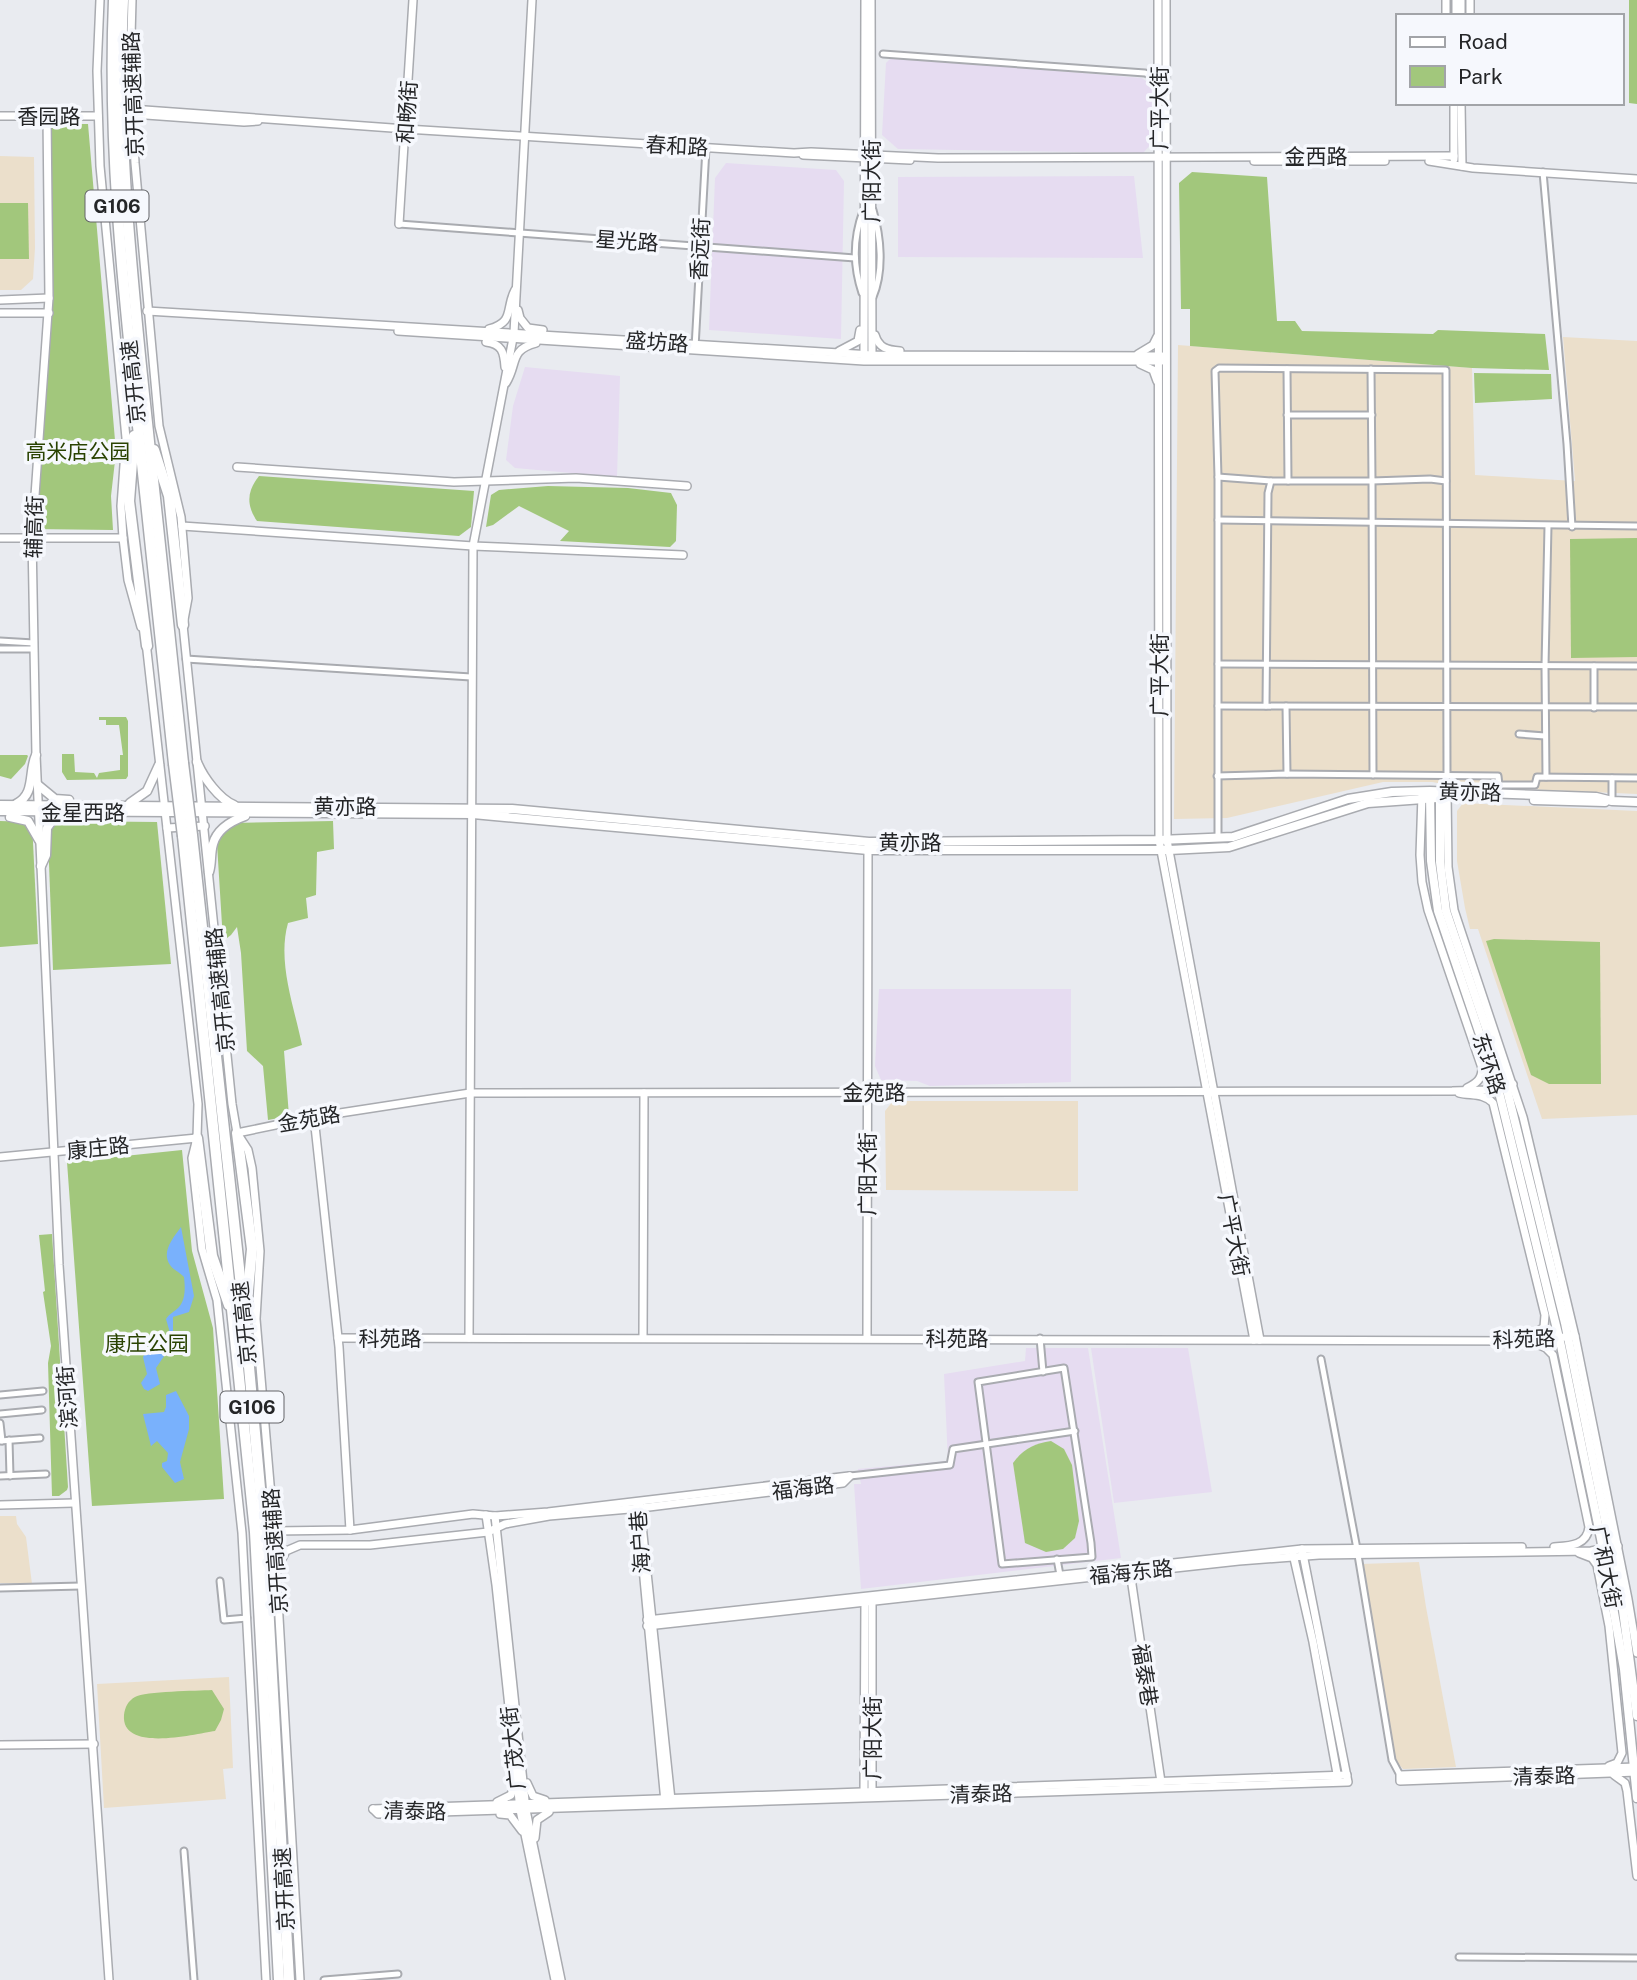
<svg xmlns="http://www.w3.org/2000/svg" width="1637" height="1980" font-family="'Public Sans','Noto Sans SC',sans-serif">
<rect width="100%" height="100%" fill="#e9ebf0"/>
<!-- commercial -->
<g fill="#e6dcf1">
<polygon points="892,57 1142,78 1152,86 1153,142 1143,153 898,149 882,135 886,63"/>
<polygon points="726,163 836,170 844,181 841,339 709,330 715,178"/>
<polygon points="1134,176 1143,258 898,257 898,177"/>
<polygon points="525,367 620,376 617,477 515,468 506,460 513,406"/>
<polygon points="879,989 1071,989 1071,1082 930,1086 917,1081 881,1080 875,1066"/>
<polygon points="1026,1348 1088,1348 1121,1558 861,1589 854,1484 861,1484 858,1469 948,1461 944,1374 1025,1361"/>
<polygon points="1091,1348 1188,1348 1212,1492 1114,1503"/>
</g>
<!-- education -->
<g fill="#ebdfcb">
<polygon points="0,156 34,157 35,248 33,279 21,290 0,290"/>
<polygon points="1563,337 1637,341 1637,794 1455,786 1432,782 1383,782 1227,818 1174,819 1178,345 1472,368 1475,475 1575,481"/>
<polygon points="1463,803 1637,811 1637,1115 1542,1119 1478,929 1470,929 1465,908 1457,861 1457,811"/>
<polygon points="893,1101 1078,1101 1078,1191 886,1190 885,1111"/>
<polygon points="0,1516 16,1516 17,1524 26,1537 32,1584 0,1583"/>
<polygon points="1419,1562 1426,1607 1456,1767 1403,1769 1395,1760 1361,1564"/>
<polygon points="229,1677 233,1768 223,1769 226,1799 104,1808 97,1684"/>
</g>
<!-- green -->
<g fill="#a2c77c">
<polygon points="1629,0 1637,0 1637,104 1629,103"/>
<polygon points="47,124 88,124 116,452 111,496 113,530 33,529 47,331"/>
<polygon points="1192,172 1267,177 1277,321 1295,321 1302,331 1433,334 1438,330 1545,334 1549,370 1472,368 1190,346 1190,309 1181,309 1179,183"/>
<polygon points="0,203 28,203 29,259 0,259"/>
<polygon points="1474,373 1551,374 1552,399 1475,403"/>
<path d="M 259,476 L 474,491 L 471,527 L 459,536 L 257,521 C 246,505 247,491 259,476 Z"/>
<polygon points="548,486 628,488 671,493 677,505 676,541 670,547 560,541 569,531 519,506 493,525 486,527 491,495 499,490"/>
<polygon points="1637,538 1637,657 1571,658 1570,539"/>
<polygon points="99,717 126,717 128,721 128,776 126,779 67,780 62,772 62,754 74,754 75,772 94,773 97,778 99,773 120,770 120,755 123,755 119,725 106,725 106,720 99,720"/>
<polygon points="0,755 27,755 28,756 25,764 11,779 0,776"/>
<polygon points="0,821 32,822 38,944 0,947"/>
<polygon points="58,821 157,822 171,964 53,970 48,837 53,825"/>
<path d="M 333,821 L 334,849 L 317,852 L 316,895 L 306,898 L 308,918 L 288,923 C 277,962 294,1006 302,1045 L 284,1051 L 289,1116 L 268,1120 L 263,1066 L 247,1051 L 241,953 L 237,927 L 231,935 L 223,941 L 217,844 L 223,830 L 231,823 Z"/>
<polygon points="1494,939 1600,942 1601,1084 1549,1084 1531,1075 1486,941"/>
<polygon points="182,1150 192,1251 213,1328 224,1499 92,1506 67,1162"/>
<polygon points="52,1234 68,1487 67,1490 59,1496 52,1496 48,1363 51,1346 43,1292 45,1291 39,1235"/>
<path d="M 1051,1441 L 1064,1449 L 1072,1465 L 1079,1521 L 1075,1538 L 1063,1549 L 1046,1552 L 1025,1543 L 1013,1463 C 1024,1448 1034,1444 1051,1441 Z"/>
<path d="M 212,1690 L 224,1709 L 221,1720 L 215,1731 C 194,1734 121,1753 124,1715 C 125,1707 128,1701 135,1697 C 145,1691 197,1691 212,1690 Z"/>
</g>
<!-- water -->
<g fill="#79b1fc">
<path d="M 181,1227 L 194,1296 L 189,1312 L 173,1317 L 173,1343 L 156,1368 L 160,1384 L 148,1391 L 144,1389 L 141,1383 L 147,1374 L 143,1357 L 148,1348 L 159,1346 L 170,1333 L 166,1319 C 170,1313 174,1312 179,1307 C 186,1299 185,1286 184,1277 C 180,1272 174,1271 170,1265 C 161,1252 173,1238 181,1227 Z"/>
<polygon points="176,1391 189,1416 189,1429 180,1462 184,1479 175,1483 162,1467 162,1463 167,1461 168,1453 157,1441 151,1446 143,1414 164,1412 166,1407 166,1395"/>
</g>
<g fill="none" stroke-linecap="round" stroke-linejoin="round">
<!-- street casing -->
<g stroke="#a9abb0" stroke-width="9">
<g id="street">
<polyline points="883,54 1145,73 1155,77 1158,82"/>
<polyline points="1543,172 1567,444 1572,527"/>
<path d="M 873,210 C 881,237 884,271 873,297"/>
<polyline points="399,224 855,258"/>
<path d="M 862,293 C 853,266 853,238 863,211"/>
<polyline points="695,348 706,148"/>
<polyline points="1287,369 1288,481"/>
<polyline points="1371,369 1372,481 1430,479 1446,481"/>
<polyline points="1287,415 1372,415"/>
<polyline points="1218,477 1271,481"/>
<polyline points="1218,520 1637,526"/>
<polyline points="0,641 34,643"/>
<polyline points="0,649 34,649"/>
<polyline points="186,659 471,677"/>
<polyline points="1218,664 1637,666"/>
<polyline points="1218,706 1637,707"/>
<polyline points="1266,706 1268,493 1271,481 1372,481 1373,775"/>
<polyline points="1286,706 1287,774"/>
<polyline points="1594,708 1594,666"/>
<polyline points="1519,734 1545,736"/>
<polyline points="1217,776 1287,774 1498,776 1499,785 1535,785 1537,777 1637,778"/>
<polyline points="1546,777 1545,666 1548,526"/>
<polyline points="1612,778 1612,801"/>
<polyline points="1218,838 1218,477 1215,371 1219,368 1446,370 1447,776"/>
<polyline points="1040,1338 1043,1372"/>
<polyline points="1321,1359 1357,1549"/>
<polygon points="1064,1368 1091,1543 1092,1557 1002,1564 978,1382"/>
<polyline points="0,1395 43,1391"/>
<polyline points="0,1414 42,1410"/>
<polyline points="0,1423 2,1441"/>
<polyline points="9,1440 10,1476"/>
<polyline points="0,1441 40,1438"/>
<polyline points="0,1476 46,1474"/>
<polyline points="850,1476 950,1465 953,1449 1075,1431"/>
<polyline points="1358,1555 1392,1760 1400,1775"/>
<polyline points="1057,1559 1060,1575"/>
<polyline points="220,1581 224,1620 247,1618"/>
<polyline points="0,1588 81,1586"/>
<polyline points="184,1851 194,1980"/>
<polyline points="1459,1957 1637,1958"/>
<polyline points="324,1980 398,1974"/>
</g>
</g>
<!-- secondary casing -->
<g stroke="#a9abb0" stroke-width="10">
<g id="secondary">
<polyline points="100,0 97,71 100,166 126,438 121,506 123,538 128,580 141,627"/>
<polyline points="132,0 130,73 135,163 159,426 181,517 188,598 183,625 232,1104 237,1133 248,1150 252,1168 260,1251 256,1319 274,1531 300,1980"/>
<polyline points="871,0 872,357"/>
<polyline points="1158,0 1159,840 1254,1340"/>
<polyline points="1166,0 1167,840 1260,1340"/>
<polyline points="1446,16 1446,0"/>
<polyline points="1456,16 1456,0"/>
<polyline points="1461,16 1461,0"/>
<polyline points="1470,16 1470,0"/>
<polyline points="1454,103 1454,159"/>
<polyline points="1461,103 1462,166"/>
<polyline points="131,109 406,129 794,153 811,152 938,158 1454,156"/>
<polyline points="132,114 244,122 258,121"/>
<polyline points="0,116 98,116"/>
<polyline points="47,116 49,298 32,538 36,755 59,1265 109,1980"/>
<polyline points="803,155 910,160"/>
<polyline points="1254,161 1385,161"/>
<polyline points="1429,161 1473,168 1637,179"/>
<polyline points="399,224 413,0"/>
<polyline points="0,300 49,298"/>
<polyline points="518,310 520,318 528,328 543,330"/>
<polyline points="147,311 872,355 1162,356"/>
<polyline points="0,313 49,313"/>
<path d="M 489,329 C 515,322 505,309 515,290"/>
<polyline points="398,331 864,361 1162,361"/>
<path d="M 875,335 C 879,348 887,350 900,351"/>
<path d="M 486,342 C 502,344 504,352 505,367"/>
<polyline points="839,351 858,341 860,330"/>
<polyline points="1138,354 1153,345 1157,337"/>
<polyline points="864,356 865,0"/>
<polyline points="1140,364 1153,370 1157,381"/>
<path d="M 506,383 C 518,364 509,350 536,343"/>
<polyline points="237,467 454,482 576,478 687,486"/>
<polyline points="182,526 473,546 683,555"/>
<polyline points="0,538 123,538"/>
<polyline points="146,642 198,1104 197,1138 192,1158 202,1249 217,1300 242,1533 266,1980"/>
<polyline points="1447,792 1448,867 1454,910 1523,1117 1575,1336 1628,1599 1637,1653"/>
<path d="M 1422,795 L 1420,855 L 1422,882 L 1428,910 L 1482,1068 C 1482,1079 1477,1083 1467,1088"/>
<polyline points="167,828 205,826"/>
<path d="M 1459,1093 C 1471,1096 1484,1093 1493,1103 L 1545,1315 L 1544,1327 L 1529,1338"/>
<polyline points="314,1117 339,1347 350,1530"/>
<polyline points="237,1133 314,1117 470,1093 1452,1091 1489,1090 1513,1084"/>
<polyline points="0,1157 197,1138"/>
<polyline points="338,1338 1524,1341 1575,1336"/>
<polyline points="469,1338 473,546 514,333 532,0"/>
<polyline points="643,1338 644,1093"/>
<polyline points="867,1338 868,846"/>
<path d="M 1532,1342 L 1546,1348 L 1553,1355 L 1589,1527 C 1587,1546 1569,1546 1554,1547"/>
<polyline points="637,1504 665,1802"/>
<polyline points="0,1505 74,1503"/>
<polyline points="640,1506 671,1800"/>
<polyline points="486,1515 496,1585 520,1810 555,1980"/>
<polyline points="495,1516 526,1810 561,1980"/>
<polyline points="274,1531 350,1530 473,1514 495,1516 548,1512 849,1476"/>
<polyline points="1579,1553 1592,1558 1597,1565 1609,1626 1622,1753 1617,1763 1609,1766"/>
<polyline points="1293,1554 1313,1642 1338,1779"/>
<polyline points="278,1567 286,1551 300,1545 370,1545 488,1532 505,1524 549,1516 641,1508 843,1483 850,1476"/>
<polyline points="1130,1571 1161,1782"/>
<polyline points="647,1620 1302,1549 1522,1547"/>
<polyline points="647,1626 1239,1561 1319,1555 1591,1551 1618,1546"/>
<polyline points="0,1745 94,1744"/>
<polyline points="1636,1767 1400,1775 1400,1781 1637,1772"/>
<polyline points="1614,1775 1625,1783 1627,1791 1637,1876"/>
<polyline points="527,1783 533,1796 545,1800"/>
<polyline points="872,1793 872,1599"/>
<polyline points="864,1794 865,1599"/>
<polyline points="497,1802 511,1795 514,1785"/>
<polyline points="373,1809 378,1814 1348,1782 1302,1549"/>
<polyline points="373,1809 1347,1775"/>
<polyline points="500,1814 510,1815 522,1831"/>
<polyline points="535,1838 537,1820 549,1812"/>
</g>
</g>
<!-- primary casing -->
<g stroke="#a9abb0" stroke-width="11">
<g id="primary">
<path d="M 197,762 C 203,777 219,799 234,805"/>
<polyline points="38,785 55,799 69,800"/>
<polyline points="1440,791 1440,862 1446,911 1506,1086 1565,1323 1622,1603 1637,1716"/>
<polyline points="1430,794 1431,861 1438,911 1498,1088 1561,1346 1601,1539 1624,1669 1637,1798"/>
<polyline points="1534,800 1605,802"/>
<polyline points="130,803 147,791 159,765"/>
<path d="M 16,804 C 36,794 28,772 36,755"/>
<polyline points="0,805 512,809 869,842 1159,840 1233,837 1348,799 1392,792 1430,791 1596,797 1612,801 1637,802"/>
<polyline points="0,811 473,814 868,850 1169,850 1229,847 1368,803 1451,797"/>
<polyline points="10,817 28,821 39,840"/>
<polyline points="41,866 46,855 47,828 52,821 67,812"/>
<path d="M 209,872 C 212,863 210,854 213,844 C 217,829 231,821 245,816"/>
</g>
</g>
<!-- highway casing -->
<g stroke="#a9abb0" stroke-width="13">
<g id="highway">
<path d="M 114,0 C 108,140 122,278 137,417 C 149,532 161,648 174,764"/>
<path d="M 123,0 C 117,122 129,244 141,366 C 154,498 169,630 183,763"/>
<polyline points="134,436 129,501 147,646"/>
<polyline points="154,450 169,496 183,625"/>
<polyline points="192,835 245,1323 264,1532 289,1980"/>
<polyline points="183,836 255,1532 279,1980"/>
<polyline points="237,1133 252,1249 247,1301"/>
<polyline points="197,1138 212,1256 229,1305"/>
</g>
</g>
<!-- street -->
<use href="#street" stroke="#fff" stroke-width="5"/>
<!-- secondary -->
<use href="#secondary" stroke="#fff" stroke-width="7"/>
<!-- primary -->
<use href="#primary" stroke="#fff" stroke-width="8"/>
<!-- highway -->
<use href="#highway" stroke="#fff" stroke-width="10"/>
<!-- highway-bridge casing -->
<g stroke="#a9abb0" stroke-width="13" stroke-linecap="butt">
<g id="highway-bridge">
<polyline points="183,763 192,835"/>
<polyline points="174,764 183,836"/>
</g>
</g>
<!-- highway-bridge -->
<use href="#highway-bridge" stroke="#fff" stroke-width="10"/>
</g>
<g text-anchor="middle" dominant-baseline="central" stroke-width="7" stroke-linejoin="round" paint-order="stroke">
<!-- shield labels -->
<g fill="#f6f8fd" stroke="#646568" stroke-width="2">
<rect x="85.5" y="190.5" width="63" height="31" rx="5"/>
<rect x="220.5" y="1391.5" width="63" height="31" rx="5"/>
</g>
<g font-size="19" font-weight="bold" fill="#252628">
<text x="117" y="206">G106</text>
<text x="252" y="1407">G106</text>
</g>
<!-- street labels -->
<g font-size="21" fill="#252628" stroke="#f6f8fd">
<text transform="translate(133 94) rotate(-92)">京开高速辅路</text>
<text transform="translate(1159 108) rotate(-90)">广平大街</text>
<text transform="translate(407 112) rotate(-86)">和畅街</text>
<text x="49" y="116">香园路</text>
<text transform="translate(677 146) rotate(3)">春和路</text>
<text x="1316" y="156">金西路</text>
<text transform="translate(871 181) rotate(-90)">广阳大街</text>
<text transform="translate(627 241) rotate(4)">星光路</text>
<text transform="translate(700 249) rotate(-87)">香远街</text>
<text transform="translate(657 342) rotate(4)">盛坊路</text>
<text transform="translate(133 382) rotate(-96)">京开高速</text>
<text transform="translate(34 527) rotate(-88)">辅高街</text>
<text transform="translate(1159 675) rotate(-90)">广平大街</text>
<text transform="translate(1470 792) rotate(2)">黄亦路</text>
<text x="345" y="806">黄亦路</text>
<text x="83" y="812">金星西路</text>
<text x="910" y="842">黄亦路</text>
<text transform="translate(220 990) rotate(-96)">京开高速辅路</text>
<text transform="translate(1489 1064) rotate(72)">东环路</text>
<text x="874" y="1092">金苑路</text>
<text transform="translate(309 1119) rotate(-10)">金苑路</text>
<text transform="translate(98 1148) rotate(-6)">康庄路</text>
<text transform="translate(867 1174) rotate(-90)">广阳大街</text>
<text transform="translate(1234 1235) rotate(79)">广平大街</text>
<text transform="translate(244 1323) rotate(-96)">京开高速</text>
<text x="390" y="1338">科苑路</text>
<text x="957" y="1338">科苑路</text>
<text transform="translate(1524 1339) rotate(-2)">科苑路</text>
<text transform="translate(67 1397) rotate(-94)">滨河街</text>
<text transform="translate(803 1488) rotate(-7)">福海路</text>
<text transform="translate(640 1542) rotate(-94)">海户巷</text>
<text transform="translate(275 1551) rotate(-94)">京开高速辅路</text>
<text transform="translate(1606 1567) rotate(79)">广和大街</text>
<text transform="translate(1131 1572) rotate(-6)">福海东路</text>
<text transform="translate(1145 1675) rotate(81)">福泰巷</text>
<text transform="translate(872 1738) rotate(-90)">广阳大街</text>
<text transform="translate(513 1748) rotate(-96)">广茂大街</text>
<text transform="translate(1544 1776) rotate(-2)">清泰路</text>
<text transform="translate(981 1794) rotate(-2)">清泰路</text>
<text transform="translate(415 1811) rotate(1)">清泰路</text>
<text transform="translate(284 1889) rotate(-93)">京开高速</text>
</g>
<!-- park labels -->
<g font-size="21" fill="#2a4302" stroke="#f6f8fd">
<text x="78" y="451">高米店公园</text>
<text x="147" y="1343">康庄公园</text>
</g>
</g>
<!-- legend -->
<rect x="1396" y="14" width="228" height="91" fill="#f6f8fd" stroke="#a2a4a8" stroke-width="2"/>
<rect x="1410" y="37" width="35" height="10" fill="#ffffff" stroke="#a2a4a8" stroke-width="2"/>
<text x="1458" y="49" font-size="21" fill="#252628">Road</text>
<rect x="1410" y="66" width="35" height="21" fill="#a2c77c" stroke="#a2a4a8" stroke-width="2"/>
<text x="1458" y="84" font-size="21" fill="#252628">Park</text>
</svg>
